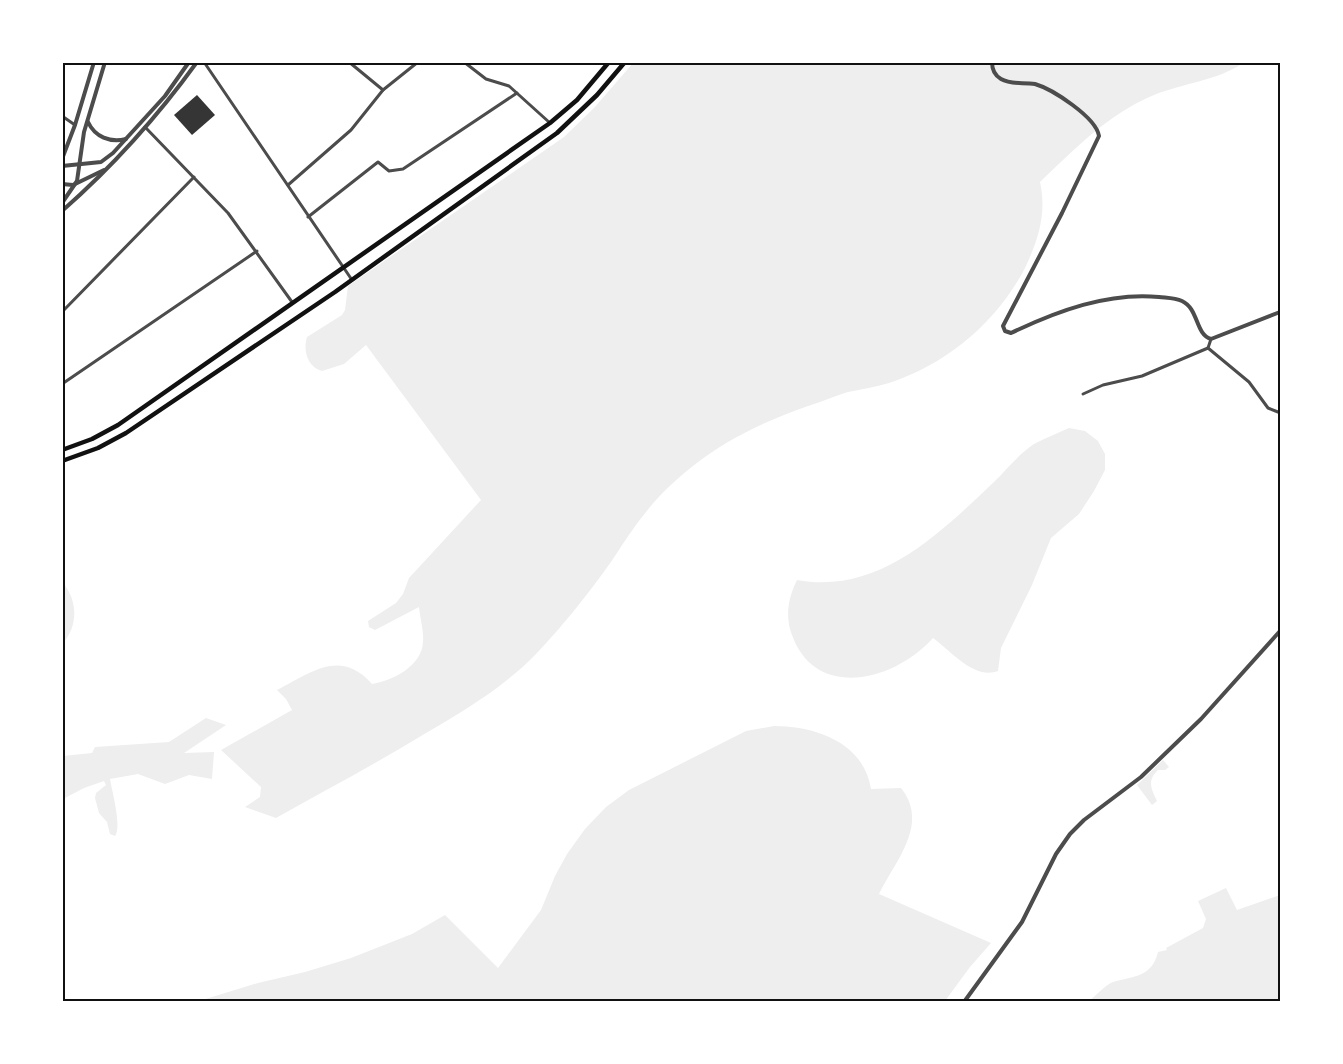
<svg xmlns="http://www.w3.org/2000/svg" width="1343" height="1064" font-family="'Archivo Narrow',sans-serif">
<rect width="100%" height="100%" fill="#fff"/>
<!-- green -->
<g fill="#eee">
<path d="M 633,63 L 1243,63 C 1217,81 1183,83 1154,95 C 1108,114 1075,149 1040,182 C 1047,214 1038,240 1025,268 C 997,322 947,364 889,383 C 875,387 862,389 848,392 C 835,396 821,402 808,406 C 766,421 728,438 693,466 C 657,494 639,519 615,556 C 594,587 562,627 536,654 C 504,687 465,710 426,733 C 377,763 326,790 276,818 L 245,807 L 260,797 L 261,787 L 221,750 L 292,710 L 286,699 L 277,690 C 311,673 340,648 372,684 C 392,681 422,666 423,642 C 424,631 420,618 419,607 L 375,630 L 369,627 L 368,621 L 396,603 L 403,594 L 409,578 L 481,500 L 366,345 L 344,364 L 322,371 C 307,367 303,350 307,337 L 342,315 L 345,310 L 348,286 L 564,137 L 594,108 Z"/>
<path d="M 1069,428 L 1085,431 L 1098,441 L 1105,454 L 1105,470 L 1094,491 L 1079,514 L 1051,538 L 1032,585 L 1001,648 L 998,671 C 974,680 951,651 933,638 C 896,680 816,702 792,635 C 785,617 788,598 797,580 C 879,595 940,533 995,481 C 1007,469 1020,453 1034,444 C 1045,438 1058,433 1069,428 Z"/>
<path d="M 63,583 C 78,601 78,626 63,643 Z"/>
<path d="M 206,718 L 226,725 L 184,753 L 214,752 L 212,779 L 189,775 L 165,784 L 138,774 L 110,779 C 112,791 122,827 115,836 L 110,834 L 107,822 L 99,813 L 95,798 L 96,793 L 106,785 L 104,781 L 84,788 L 63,799 L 63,756 L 92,753 L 95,747 L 169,742 Z"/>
<path d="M 774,726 C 816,726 864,743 871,789 L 901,788 C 930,824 895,861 879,894 L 991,943 L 970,967 L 945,1001 L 199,1001 L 258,983 L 305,972 L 351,958 L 412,934 L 445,915 L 498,968 L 541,910 L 555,876 L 567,854 L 585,829 L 606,807 L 629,790 L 746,731 Z"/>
<path d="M 1163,760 L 1169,767 L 1165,770 L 1158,770 C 1147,780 1151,789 1157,801 L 1152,805 L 1137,785 Z"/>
<path d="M 1226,888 L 1237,910 L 1280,895 L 1280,1001 L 1089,1001 C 1096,996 1105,985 1113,982 C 1134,976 1152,977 1158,952 L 1167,950 L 1166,948 L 1203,928 L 1206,919 L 1198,901 Z"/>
</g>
<!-- building -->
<polygon fill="#353535" points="197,95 215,115 192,135 174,115"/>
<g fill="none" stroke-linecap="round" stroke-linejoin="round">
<!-- minor -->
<g stroke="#4c4c4c" stroke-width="3">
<polyline points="204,62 352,280"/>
<polyline points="349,62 383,90 418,62"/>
<polyline points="464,62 486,79 509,86 550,123"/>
<polyline points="62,116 75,125"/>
<polyline points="145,127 228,213 292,302"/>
<polyline points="288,185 351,130 383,90"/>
<polyline points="308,217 378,162 389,171 403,169 517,93"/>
<polyline points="62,312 194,177"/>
<polyline points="1211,339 1208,348 1249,382 1268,408 1278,412"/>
<polyline points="62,384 257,251"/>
<polyline points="1083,394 1103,385 1142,376 1208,348"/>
</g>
<!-- tertiary -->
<g stroke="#4c4c4c" stroke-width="4">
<path d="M 992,62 C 992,69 994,75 1001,79 C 1011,85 1023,82 1035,84 C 1052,89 1096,117 1099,136 L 1062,213 L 1003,326 L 1005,331 L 1011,333 C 1057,311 1108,292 1159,297 C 1167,298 1175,298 1182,301 C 1199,309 1195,334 1211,339 L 1280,312"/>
<path d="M 88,122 C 95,137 110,143 126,139"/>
<polyline points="62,159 75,125 94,62"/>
<polyline points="62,166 101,162 113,153 165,96 189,62"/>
<polyline points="62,184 73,185 104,170"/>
<polyline points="62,203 77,181 84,132 105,62"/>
<path d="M 62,211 C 112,167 158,116 197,62"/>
<polyline points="964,1002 1022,922 1056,854 1070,834 1084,820 1141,777 1201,719 1280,631"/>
</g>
<!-- primary -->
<g stroke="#111" stroke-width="4.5">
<polyline points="62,450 92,439 118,425 550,123 577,100 609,62"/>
<polyline points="62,461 98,448 126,433 335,292 557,133 597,95 625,62"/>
</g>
</g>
<!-- border -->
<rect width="1343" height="1064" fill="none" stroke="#ffffff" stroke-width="128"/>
<rect x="64" y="64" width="1215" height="936" fill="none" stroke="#111" stroke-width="2"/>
</svg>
